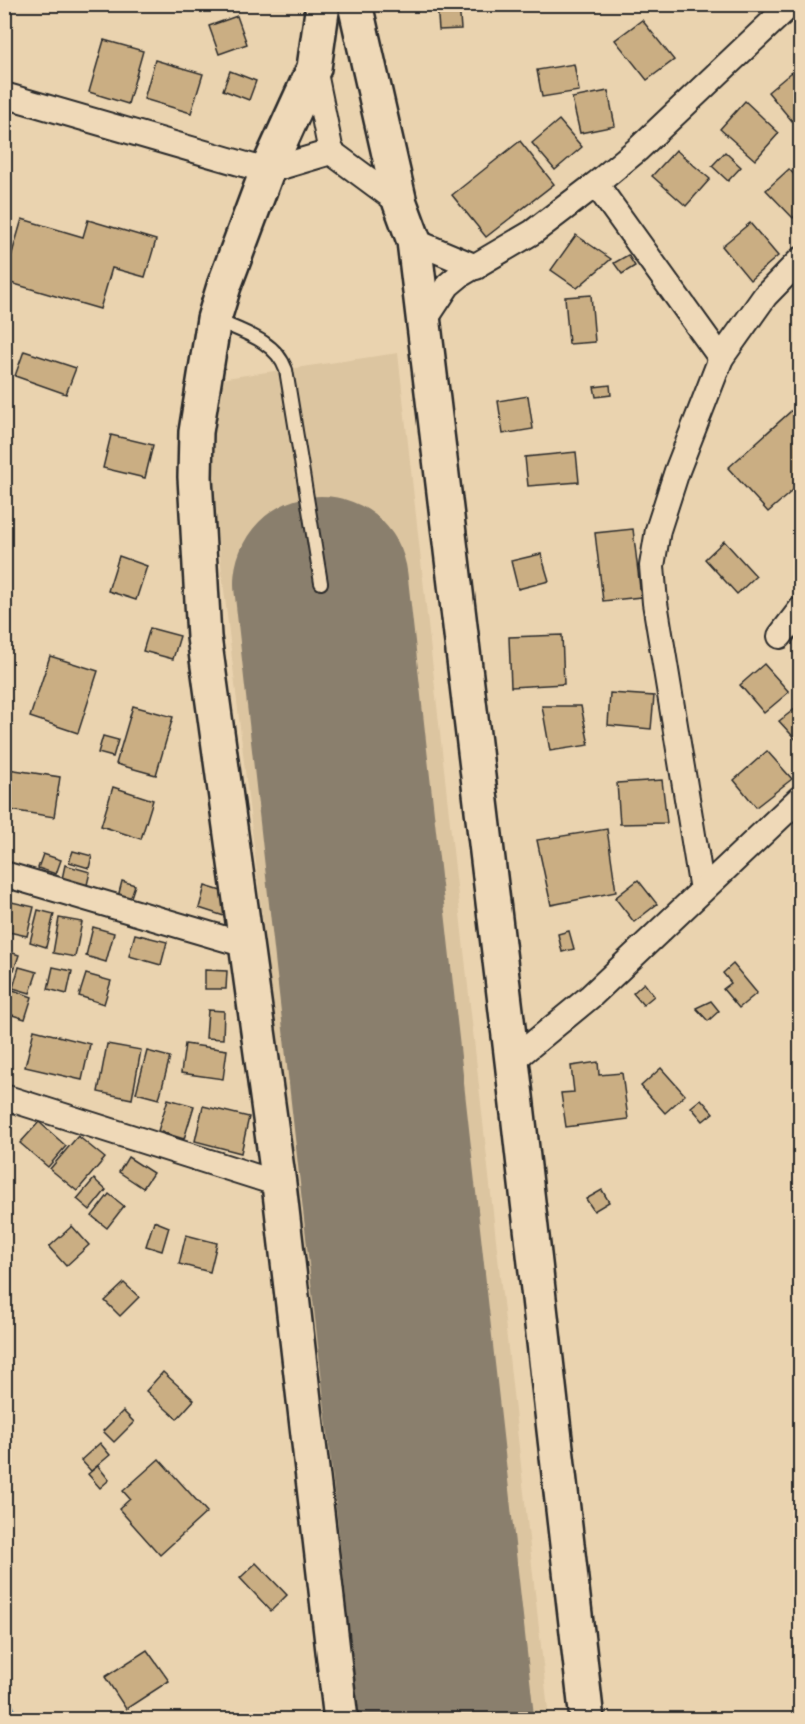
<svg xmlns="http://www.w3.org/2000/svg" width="805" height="1724" font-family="Delius,sans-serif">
<rect width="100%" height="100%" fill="#ead3af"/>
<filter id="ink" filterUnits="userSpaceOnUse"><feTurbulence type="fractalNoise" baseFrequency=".0167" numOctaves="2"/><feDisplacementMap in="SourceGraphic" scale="12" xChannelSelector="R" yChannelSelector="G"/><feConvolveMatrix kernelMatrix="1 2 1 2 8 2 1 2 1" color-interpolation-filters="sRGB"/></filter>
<g filter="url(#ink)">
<!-- built -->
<polygon fill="#dcc5a0" points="398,353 549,1719 350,1719 284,1106 215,512 210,403 215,391 226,378"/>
<!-- water -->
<polygon fill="#9bd1fa" stroke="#6e8fa7" stroke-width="1.5" points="4,1691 5,1691 20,1719 5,1719"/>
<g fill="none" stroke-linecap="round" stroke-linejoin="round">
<!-- runway -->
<polyline stroke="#8a7f6d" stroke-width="174" points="321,583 447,1720"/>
</g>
<!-- building -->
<g fill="#caae83" stroke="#2b2b2b" stroke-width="1.5">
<polygon points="4,4 13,6 4,32"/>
<polygon points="437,4 459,4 461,29 439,30"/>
<polygon points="237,16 247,44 219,54 209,26"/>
<polygon points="642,20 674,60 647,80 615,40"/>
<polygon points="104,40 143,51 128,104 89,92"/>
<polygon points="155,60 203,74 191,113 144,99"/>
<polygon points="574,64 579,91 542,97 537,70"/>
<polygon points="230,71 256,81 249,100 223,90"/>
<polygon points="792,72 800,83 800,114 792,121 768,92"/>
<polygon points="608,91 615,126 580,133 572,98"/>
<polygon points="745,101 779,133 755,160 720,129"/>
<polygon points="559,120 582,147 555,170 532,143"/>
<polygon points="520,141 554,184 486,237 452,195"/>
<polygon points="676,150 710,179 686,206 652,176"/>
<polygon points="725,152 741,167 728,181 712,166"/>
<polygon points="789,169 800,181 800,211 793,218 766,190"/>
<polygon points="22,219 83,237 88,220 156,240 145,277 112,268 100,309 4,281"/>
<polygon points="750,223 778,256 750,280 722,246"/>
<polygon points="576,235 611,259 577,288 551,270"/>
<polygon points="628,255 635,266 622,274 614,263"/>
<polygon points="591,295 595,342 569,344 565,297"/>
<polygon points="24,351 76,368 66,394 15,376"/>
<polygon points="610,385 611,395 596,397 594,387"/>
<polygon points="528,396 533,429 503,434 498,401"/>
<polygon points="800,403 800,484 768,512 728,468"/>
<polygon points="111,435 153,445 145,478 103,468"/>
<polygon points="576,452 579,482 528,486 525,457"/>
<polygon points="633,529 641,597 603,601 595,533"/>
<polygon points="724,541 756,576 737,594 705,559"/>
<polygon points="541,554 549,581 518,589 511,561"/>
<polygon points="119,556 147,566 136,600 108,591"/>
<polygon points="150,628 180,636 173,659 143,651"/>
<polygon points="562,635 564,684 511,687 509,637"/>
<polygon points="50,656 98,671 78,733 30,717"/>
<polygon points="764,664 789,692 764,713 740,685"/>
<polygon points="610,693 654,696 651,729 608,725"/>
<polygon points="800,705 800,744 779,721"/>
<polygon points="133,706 173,717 156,775 116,764"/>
<polygon points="542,706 581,706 589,745 550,751"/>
<polygon points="103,736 118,740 113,757 98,753"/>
<polygon points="767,751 792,779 756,807 734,780"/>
<polygon points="8,769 60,777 54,817 4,809"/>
<polygon points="662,780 667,823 620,824 617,783"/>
<polygon points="113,787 153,800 141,839 101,826"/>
<polygon points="607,829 616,892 551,905 537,840"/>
<polygon points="73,851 92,856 89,868 69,862"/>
<polygon points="43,854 61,860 56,874 38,868"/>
<polygon points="65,865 90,872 87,885 62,879"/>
<polygon points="638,880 657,904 634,922 615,898"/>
<polygon points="122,881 135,885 130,900 118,897"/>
<polygon points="205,886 231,894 224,916 199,908"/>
<polygon points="7,901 34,907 27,936 4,931"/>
<polygon points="38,910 54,914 46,947 30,942"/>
<polygon points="59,918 82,922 75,957 53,953"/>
<polygon points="93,927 114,933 106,962 86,956"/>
<polygon points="569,931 574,949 562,952 558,934"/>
<polygon points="135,934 167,942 161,965 129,956"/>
<polygon points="4,950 19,955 14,970 4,967"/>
<polygon points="733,964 757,993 739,1008 723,989 731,983 723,973"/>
<polygon points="19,967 37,972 30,993 13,988"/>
<polygon points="53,967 72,971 67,994 48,989"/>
<polygon points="205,970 227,971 226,989 205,989"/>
<polygon points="86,974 111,981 104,1004 79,996"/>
<polygon points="644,983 654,996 643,1005 633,993"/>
<polygon points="13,990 32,997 25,1019 6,1013"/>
<polygon points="711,1001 719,1011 708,1021 696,1008"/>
<polygon points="208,1010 224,1011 223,1039 206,1038"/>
<polygon points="34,1030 90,1044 82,1080 25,1067"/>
<polygon points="107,1044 141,1050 132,1099 98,1092"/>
<polygon points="185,1044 227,1050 223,1079 181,1073"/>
<polygon points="147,1051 170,1057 159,1099 136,1093"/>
<polygon points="598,1062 599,1075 622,1073 628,1119 566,1127 561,1093 574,1092 571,1066"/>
<polygon points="661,1068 685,1095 665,1113 641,1086"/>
<polygon points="168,1099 194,1106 184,1139 158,1131"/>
<polygon points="701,1099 713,1113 703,1121 691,1107"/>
<polygon points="203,1106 249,1117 241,1153 195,1141"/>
<polygon points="39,1122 66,1146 48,1167 20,1143"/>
<polygon points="78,1136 105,1158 77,1191 50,1169"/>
<polygon points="128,1157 153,1173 143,1188 119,1172"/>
<polygon points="94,1179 106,1190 90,1210 77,1199"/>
<polygon points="602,1190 609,1202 594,1211 586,1199"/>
<polygon points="109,1194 124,1206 107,1228 92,1216"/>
<polygon points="154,1221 169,1227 162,1251 146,1246"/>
<polygon points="72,1226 89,1245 66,1266 49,1247"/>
<polygon points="186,1235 217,1243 210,1272 179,1264"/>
<polygon points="124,1283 139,1297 120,1316 105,1301"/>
<polygon points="163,1372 194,1400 177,1419 146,1391"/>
<polygon points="123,1411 134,1422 114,1442 103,1431"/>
<polygon points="100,1443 110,1455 91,1471 81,1460"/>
<polygon points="159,1459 207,1512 160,1555 119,1509 130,1499 123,1491"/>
<polygon points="98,1466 109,1480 100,1488 88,1474"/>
<polygon points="256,1563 287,1595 271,1611 240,1578"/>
<polygon points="147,1650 169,1681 126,1709 105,1677"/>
</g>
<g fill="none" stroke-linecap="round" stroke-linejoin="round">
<!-- lane casing -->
<g stroke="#2b2b2b" stroke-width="16">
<path id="lane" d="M 216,320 C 243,332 276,341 286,370 L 321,583"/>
</g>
<!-- street casing -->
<g stroke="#2b2b2b" stroke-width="28">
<g id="street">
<polyline points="314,68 331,152"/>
<polyline points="4,95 267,171 331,152 400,203"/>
<polyline points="596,184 721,358"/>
<polyline points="414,241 476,267"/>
<polyline points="423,323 448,285 460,275 533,232 596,184 637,150 791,4"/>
<polyline points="780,636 800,610"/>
<polyline points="4,874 246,945"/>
<polyline points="702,890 655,603 652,566 658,530 677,471 721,358 765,296 800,260"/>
<polyline points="512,1061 591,996 800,798"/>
<polyline points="4,1097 279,1184"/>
</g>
</g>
<!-- secondary casing -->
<g stroke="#2b2b2b" stroke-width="38">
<g id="secondary">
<polyline points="323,4 314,68 267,171 224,286 214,319 196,432 195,477 204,637 279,1184 341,1720"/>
<polyline points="355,4 400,203 414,241 512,1061 587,1720"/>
</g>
</g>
<!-- lane -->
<use href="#lane" stroke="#efd9b8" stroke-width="12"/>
<!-- street -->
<use href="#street" stroke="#efd9b8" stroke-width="24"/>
<!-- secondary -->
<use href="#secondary" stroke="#efd9b8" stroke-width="33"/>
</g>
</g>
<!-- margin -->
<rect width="805" height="1724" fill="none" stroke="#efd9b8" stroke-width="24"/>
<rect x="12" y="12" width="781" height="1700" fill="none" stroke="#2b2b2b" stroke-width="2" filter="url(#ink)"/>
</svg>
